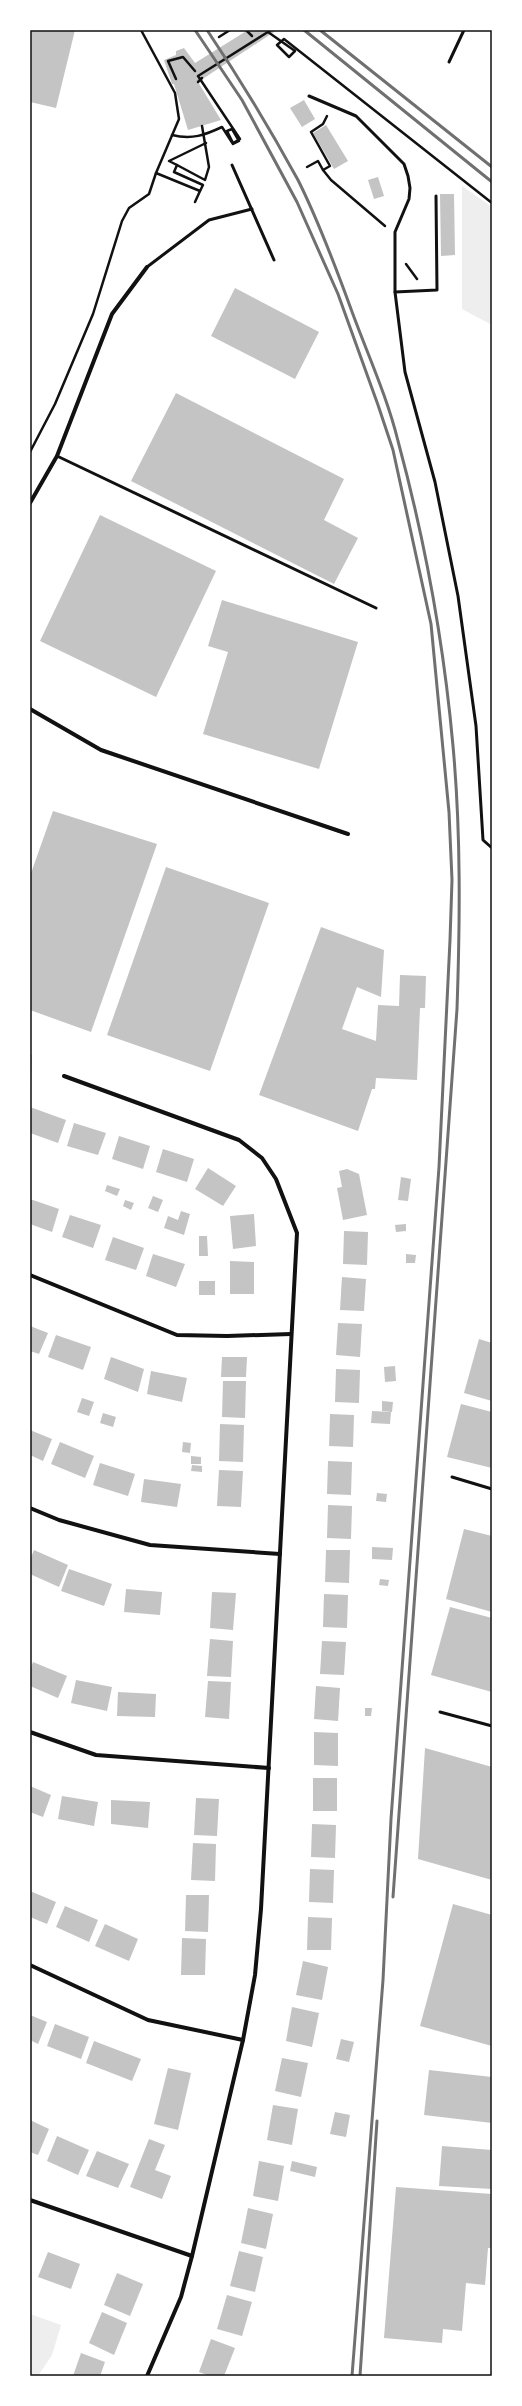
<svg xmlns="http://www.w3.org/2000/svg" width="522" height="2406" font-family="'Source Sans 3',sans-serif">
<rect width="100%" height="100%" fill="#fff"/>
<!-- green -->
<g fill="#eee">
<polygon points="462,186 492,207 492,325 462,309"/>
<polygon points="30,2314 61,2325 52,2355 38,2376 30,2376"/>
</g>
<!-- building -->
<g fill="#c4c4c4">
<polygon points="30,30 75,30 56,108 30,102"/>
<polygon points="248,30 277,30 198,82 221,120 188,130 174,84 172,84 164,60 176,55 176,51 184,48 195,63"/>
<polygon points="304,100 315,119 302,127 290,108"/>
<polygon points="326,125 348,161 334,169 313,133"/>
<polygon points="378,177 384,196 374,199 368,180"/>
<polygon points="440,194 454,194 455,255 441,256"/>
<polygon points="235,288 319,332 295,379 211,336"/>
<polygon points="176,393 344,479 324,520 358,538 334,584 131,481"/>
<polygon points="100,515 216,571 156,697 40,641"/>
<polygon points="222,600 358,642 319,769 203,734 228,652 208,646"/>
<polygon points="53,811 157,844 91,1032 30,1010 30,876"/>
<polygon points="166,867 269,903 210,1071 107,1035"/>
<polygon points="321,927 384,950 381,997 357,987 342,1029 376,1041 378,1005 399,1006 400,975 426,976 425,1008 420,1008 417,1080 376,1078 375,1089 372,1089 358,1131 259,1095"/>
<polygon points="30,1055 32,1055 31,1087 30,1087"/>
<polygon points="30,1107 66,1120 58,1143 30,1133"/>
<polygon points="74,1123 106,1133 98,1155 67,1146"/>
<polygon points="119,1136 150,1146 143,1169 112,1159"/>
<polygon points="163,1149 194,1159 187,1182 156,1172"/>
<polygon points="208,1168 236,1186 223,1206 195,1189"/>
<polygon points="347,1169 359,1174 367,1215 343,1220 337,1188 342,1187 339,1171"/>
<polygon points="401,1177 411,1179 408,1201 398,1200"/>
<polygon points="107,1185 120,1189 117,1196 105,1191"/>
<polygon points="153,1196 163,1200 158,1212 148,1208"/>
<polygon points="30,1199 59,1209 52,1232 30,1224"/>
<polygon points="125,1200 134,1203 131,1210 123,1206"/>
<polygon points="181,1211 190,1214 184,1235 164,1228 168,1216 178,1220"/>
<polygon points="254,1214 256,1246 233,1249 230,1216"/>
<polygon points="70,1215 101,1225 93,1248 62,1237"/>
<polygon points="406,1224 406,1231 396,1232 395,1225"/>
<polygon points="344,1231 368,1232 367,1265 343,1264"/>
<polygon points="199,1236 207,1236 208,1256 199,1256"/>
<polygon points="113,1237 144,1248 136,1270 105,1260"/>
<polygon points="153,1254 185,1264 176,1287 146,1276"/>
<polygon points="406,1254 416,1255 415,1263 406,1263"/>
<polygon points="230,1261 254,1262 254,1294 230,1294"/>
<polygon points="342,1277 366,1279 364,1311 340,1310"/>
<rect x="199" y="1281" width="16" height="14"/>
<polygon points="338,1323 362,1324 360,1357 336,1355"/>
<polygon points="30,1326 48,1333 39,1354 30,1351"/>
<polygon points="56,1335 91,1347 83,1370 48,1357"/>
<polygon points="479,1339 492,1343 492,1401 464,1393"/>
<polygon points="111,1357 144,1369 138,1392 104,1379"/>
<polygon points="222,1357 247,1357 246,1377 221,1377"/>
<polygon points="395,1366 396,1381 385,1382 384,1367"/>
<polygon points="336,1369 360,1370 359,1403 335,1402"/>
<polygon points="151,1371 187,1378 182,1402 147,1394"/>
<polygon points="223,1381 246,1381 245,1418 222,1417"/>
<polygon points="82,1398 94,1402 89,1416 77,1412"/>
<polygon points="382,1401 393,1402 392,1412 382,1411"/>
<polygon points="461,1404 492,1412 492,1468 447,1457"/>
<polygon points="372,1411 391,1412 390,1424 371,1423"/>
<polygon points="103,1413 116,1417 113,1427 100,1423"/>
<polygon points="330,1414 354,1415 353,1447 329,1446"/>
<polygon points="220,1424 244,1425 243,1462 219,1461"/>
<polygon points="30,1430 52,1439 43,1461 30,1455"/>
<polygon points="60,1442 94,1456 85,1478 51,1464"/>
<polygon points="183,1442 191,1443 190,1453 182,1452"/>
<polygon points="191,1456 201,1457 201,1464 191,1464"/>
<polygon points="328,1461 352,1462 351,1495 327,1494"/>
<polygon points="100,1463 135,1474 128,1496 93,1485"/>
<polygon points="192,1465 202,1466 202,1472 191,1471"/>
<polygon points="219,1470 243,1471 241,1507 217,1506"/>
<polygon points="144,1479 181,1484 177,1507 141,1502"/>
<polygon points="377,1493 387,1494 386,1502 376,1501"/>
<polygon points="328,1505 352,1506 351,1539 327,1538"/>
<polygon points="464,1529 492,1536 492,1612 446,1599"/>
<polygon points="372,1547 393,1548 392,1560 372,1559"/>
<polygon points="34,1550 68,1565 59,1587 30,1574 30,1560"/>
<polygon points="326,1550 350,1550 349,1583 325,1582"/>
<polygon points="69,1569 112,1584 104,1606 61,1591"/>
<polygon points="380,1579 389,1580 388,1586 379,1585"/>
<polygon points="126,1589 162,1592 160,1615 124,1612"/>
<polygon points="212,1592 236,1593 233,1630 210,1628"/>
<polygon points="324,1594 348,1595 347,1628 323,1627"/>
<polygon points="450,1607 492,1618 492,1692 431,1675"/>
<polygon points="210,1639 233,1641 231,1677 207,1676"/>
<polygon points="322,1641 346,1642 344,1675 320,1674"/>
<polygon points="33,1662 67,1676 58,1698 30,1686 30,1670"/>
<polygon points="76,1680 112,1687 107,1711 71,1703"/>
<polygon points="208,1681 231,1682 229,1719 205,1717"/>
<polygon points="316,1686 340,1688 338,1721 314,1719"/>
<polygon points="118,1692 156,1694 155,1717 117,1716"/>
<polygon points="365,1708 372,1708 371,1716 365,1716"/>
<polygon points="314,1732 338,1733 338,1766 314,1765"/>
<polygon points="425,1748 492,1767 492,1880 418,1859"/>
<rect x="313" y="1778" width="24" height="33"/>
<polygon points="30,1786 51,1795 43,1817 30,1812"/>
<polygon points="62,1796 98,1802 94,1826 58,1819"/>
<polygon points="196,1798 219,1799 217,1836 194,1835"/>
<polygon points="111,1800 150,1802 148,1828 111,1824"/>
<polygon points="312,1824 336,1825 335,1858 311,1857"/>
<polygon points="193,1843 216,1844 215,1881 191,1880"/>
<polygon points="310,1869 334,1870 333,1903 309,1902"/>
<polygon points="30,1891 56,1902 47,1924 30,1917"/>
<polygon points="186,1895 209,1895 208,1932 185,1931"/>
<polygon points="453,1904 492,1915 492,2046 420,2026"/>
<polygon points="65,1906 98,1920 89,1942 56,1927"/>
<polygon points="308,1917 332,1918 331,1950 307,1950"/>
<polygon points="105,1924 138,1939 129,1961 95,1946"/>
<polygon points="182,1938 206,1939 205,1975 181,1975"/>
<polygon points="303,1961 328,1967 322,2000 296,1995"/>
<polygon points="292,2007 319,2013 312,2047 286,2041"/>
<polygon points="30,2015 47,2022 38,2044 30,2040"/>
<polygon points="55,2024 89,2037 81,2059 47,2046"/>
<polygon points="341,2039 354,2042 349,2062 336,2059"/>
<polygon points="94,2041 141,2059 132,2081 86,2063"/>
<polygon points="282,2058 308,2063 301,2097 275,2091"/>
<polygon points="168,2068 191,2073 178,2130 154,2124"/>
<polygon points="429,2070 492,2077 492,2123 424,2115"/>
<polygon points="273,2105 298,2109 292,2145 267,2140"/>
<polygon points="335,2112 350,2115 346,2137 330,2134"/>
<polygon points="30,2120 49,2129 38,2155 30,2152"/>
<polygon points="57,2136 89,2150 78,2175 47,2161"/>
<polygon points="149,2139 165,2145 155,2170 171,2176 162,2199 130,2187"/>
<polygon points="442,2146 492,2150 492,2189 439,2186"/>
<polygon points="97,2151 129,2164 118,2188 86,2176"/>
<polygon points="259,2161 284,2166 278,2201 253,2196"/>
<polygon points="292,2161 317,2167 315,2177 290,2171"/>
<polygon points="396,2187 492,2194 492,2248 488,2248 485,2285 466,2283 462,2331 443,2329 442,2343 384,2338"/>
<polygon points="248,2208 273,2214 266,2249 241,2243"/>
<polygon points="239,2251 263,2257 255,2292 230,2286"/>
<polygon points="48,2252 80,2264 71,2289 38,2277"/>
<polygon points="117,2273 143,2284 130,2316 104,2305"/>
<polygon points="227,2295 252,2302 242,2336 217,2329"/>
<polygon points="102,2312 127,2323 114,2355 89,2343"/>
<polygon points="211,2339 235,2348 224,2376 210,2376 199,2372"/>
<polygon points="81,2353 105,2362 100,2376 73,2376"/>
</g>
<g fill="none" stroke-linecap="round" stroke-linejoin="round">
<!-- path -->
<g stroke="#111" stroke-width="2.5">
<polyline points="246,30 252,36"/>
<polyline points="268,32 295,51 289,57 277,45 284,39 492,203"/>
<polyline points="219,37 230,30"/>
<polyline points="176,79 168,61 183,57 195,71"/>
<polyline points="198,82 202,78"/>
<polyline points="327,116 323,124 311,132 330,166 323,170 331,180 385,226"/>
<path d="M 172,135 C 192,140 205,135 222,127 L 233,144 L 239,141 L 232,129 L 227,131 L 233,143 L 240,139 L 198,76 L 271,30"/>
<polyline points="177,165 169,161 206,143"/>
<polyline points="307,167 318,161 323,170"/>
<polyline points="156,173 200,191 203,185 174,172 177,165 205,180 209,167 202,126"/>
<polyline points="195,202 200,191"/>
<polyline points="406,264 417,279"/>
<polyline points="30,452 55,404 93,314 122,221 129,208 149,194 156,173 179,119 175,93 141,30"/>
</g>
<!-- service -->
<g stroke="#111" stroke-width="3">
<polyline points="449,62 464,30"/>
<polyline points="309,96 356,116 404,164 408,176 410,188 409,199 395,232 395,292 405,372 435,482 458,596 476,726 483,840 492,848"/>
<polyline points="232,165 274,260"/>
<polyline points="147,267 209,220 252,209"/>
<polyline points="395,292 437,290 436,196"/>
<polyline points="57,456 376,608"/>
<polyline points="452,1477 492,1489"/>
<polyline points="440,1712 492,1726"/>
</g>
<!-- minor -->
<g stroke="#111" stroke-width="4">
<polyline points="30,503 57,456 112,314 147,267"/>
<polyline points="30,709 101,750 348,834"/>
<polyline points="64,1076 239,1140 262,1158 276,1179 297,1233 261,1909 255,1975 243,2040 192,2256 181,2297 147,2376"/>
<polyline points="30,1275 177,1335 227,1336 291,1334"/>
<polyline points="30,1508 59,1520 150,1545 280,1554"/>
<polyline points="30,1732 96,1755 269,1768"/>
<polyline points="30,1965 148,2020 243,2040"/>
<polyline points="30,2200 192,2256"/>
</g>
<!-- rail -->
<g stroke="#707070" stroke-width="3">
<polyline points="195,30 242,100 297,202 338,294 378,405 393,450 431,624 449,812 452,880 450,940 439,1167 391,1819 383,1980 352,2376"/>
<path d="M 207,30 C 240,79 270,129 298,180 C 319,222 335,265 351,309 C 367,353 387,396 398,441 C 424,537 444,646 453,746 C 461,833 460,921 457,1009 L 393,1897"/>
<polyline points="304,30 492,182"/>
<polyline points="320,30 492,167"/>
<polyline points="360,2376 377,2121"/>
</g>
</g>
<!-- border -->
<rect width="522" height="2406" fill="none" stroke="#ffffff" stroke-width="62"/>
<rect x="31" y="31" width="460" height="2344" fill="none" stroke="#111" stroke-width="1.5"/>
</svg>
